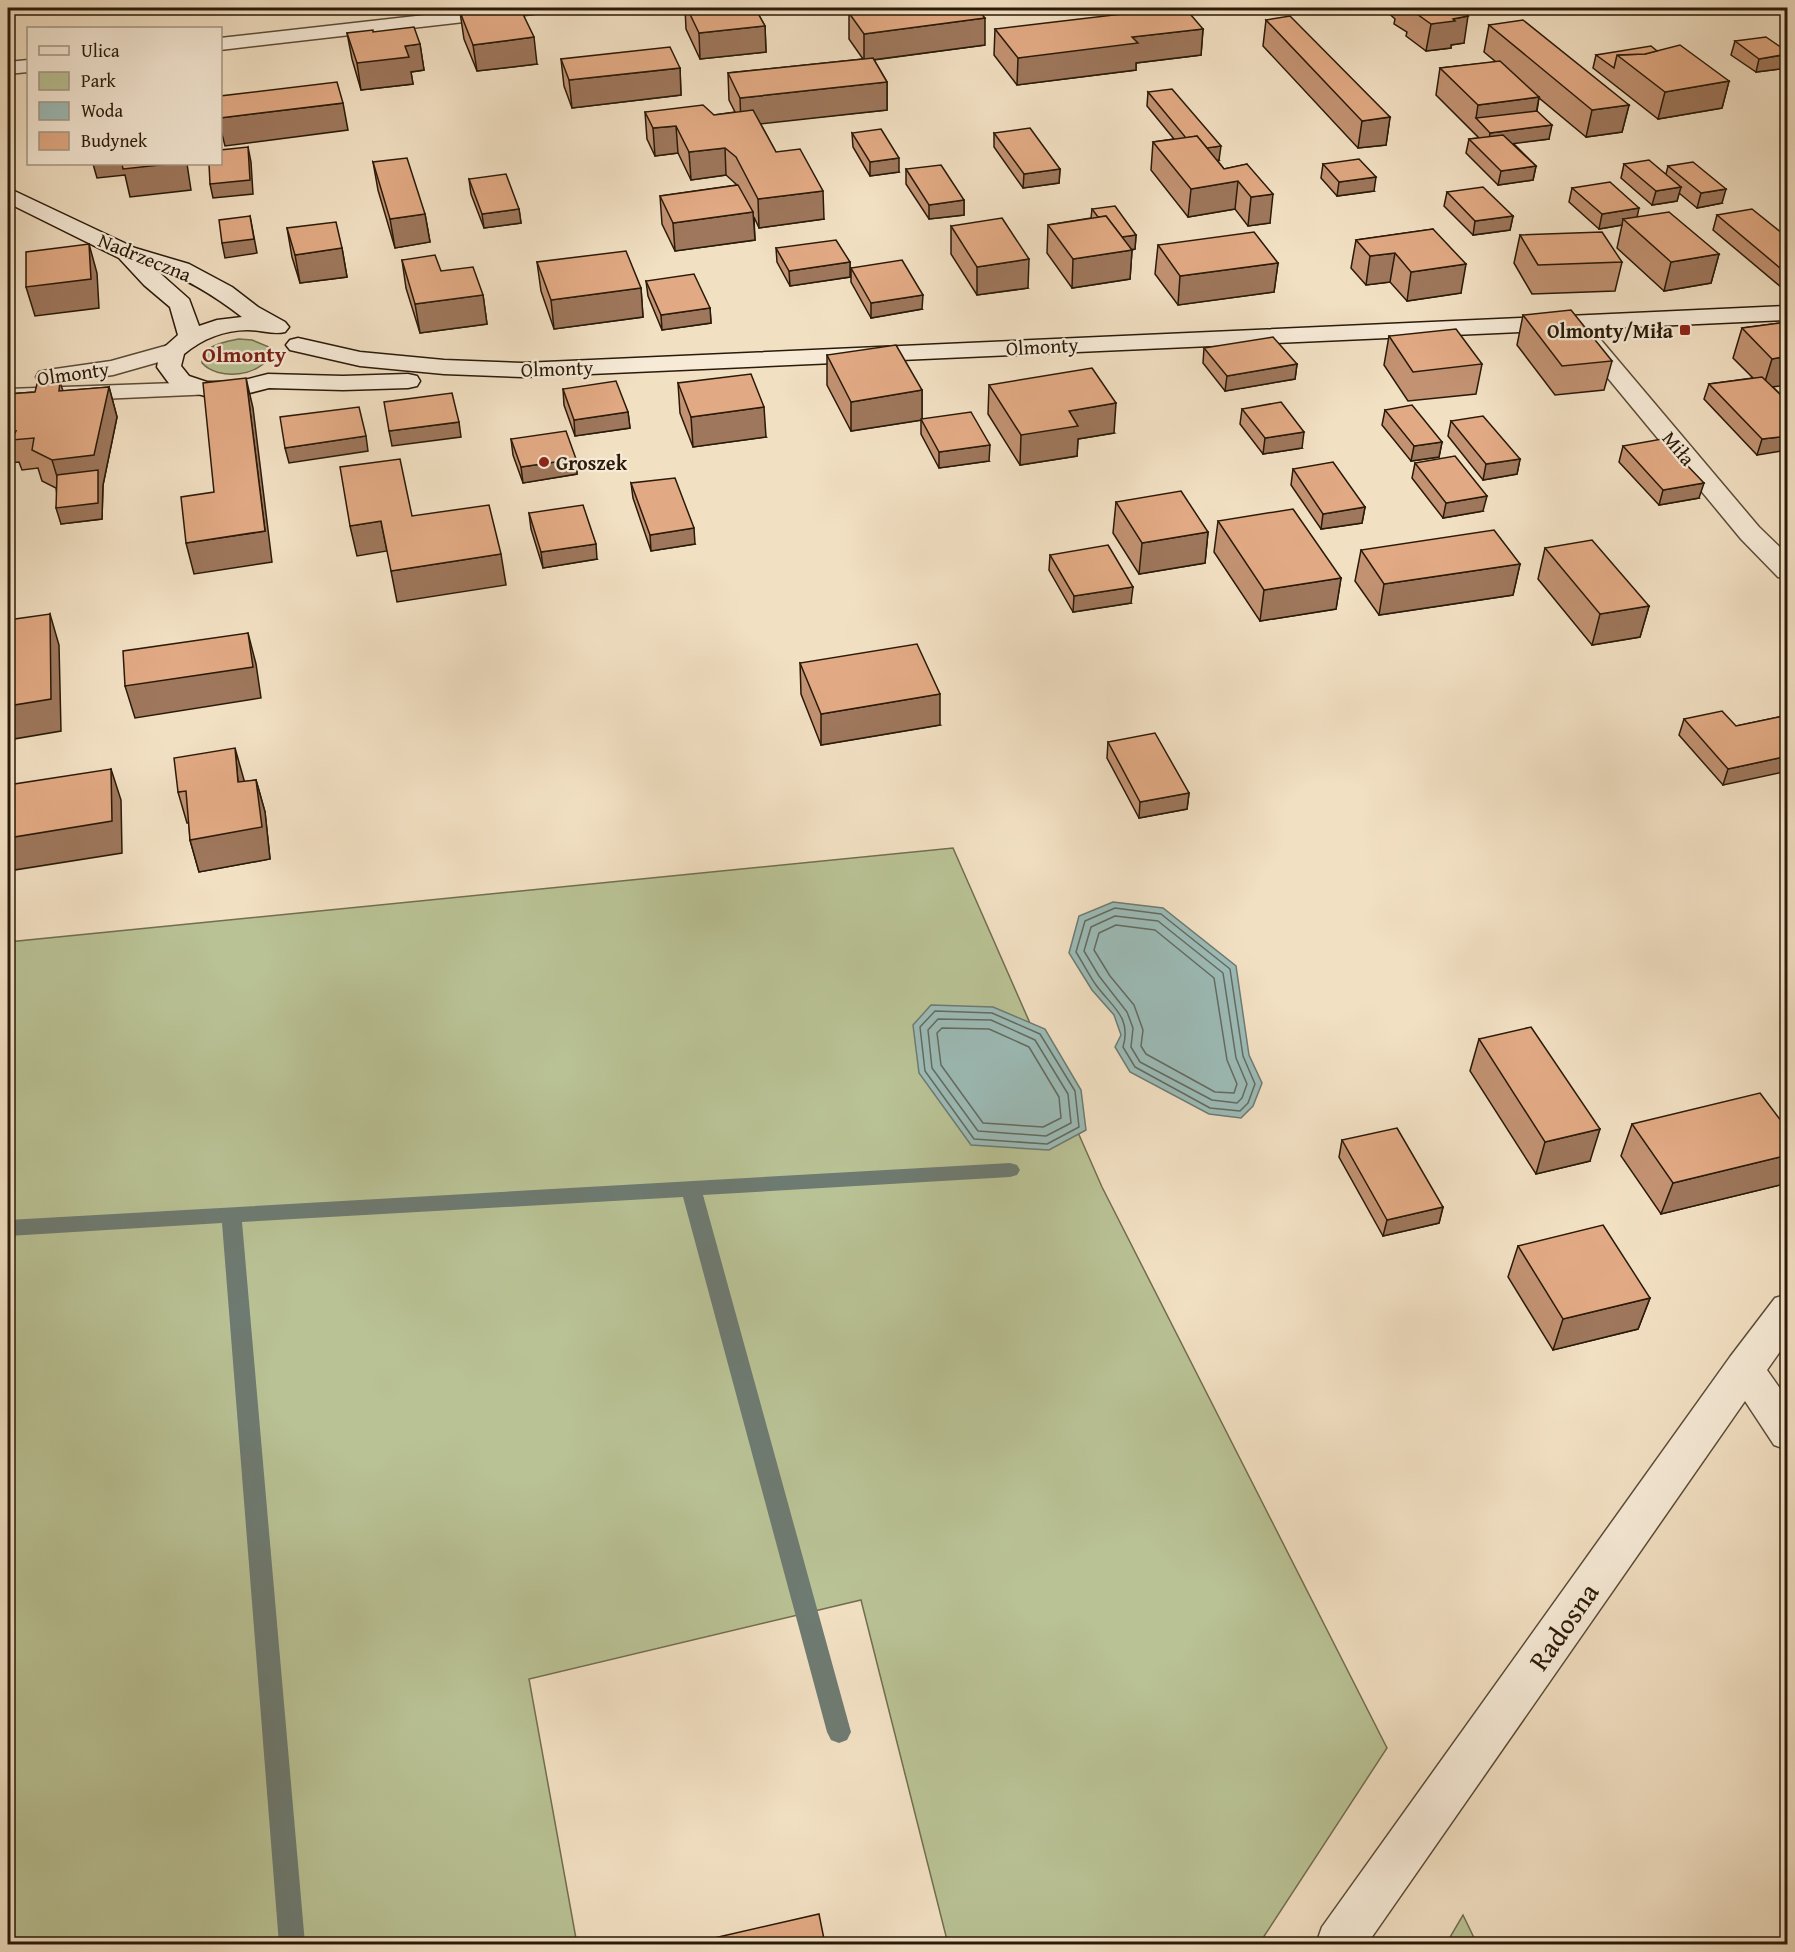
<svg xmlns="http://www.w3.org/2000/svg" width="1795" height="1952" font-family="'Gentium Book Plus',serif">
<rect width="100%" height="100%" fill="#f2e0c3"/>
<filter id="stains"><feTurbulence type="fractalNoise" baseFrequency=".00333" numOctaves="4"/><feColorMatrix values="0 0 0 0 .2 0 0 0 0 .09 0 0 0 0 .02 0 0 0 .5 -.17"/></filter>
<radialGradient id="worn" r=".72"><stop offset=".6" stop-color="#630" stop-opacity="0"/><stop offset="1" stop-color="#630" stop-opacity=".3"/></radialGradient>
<!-- green -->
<g fill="#b9c295" stroke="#726e4f" stroke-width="1.5">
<path d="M 239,339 L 252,340 L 269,347 L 271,353 C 262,377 218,381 202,363 C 201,345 225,342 239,339 Z"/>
<polygon points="953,848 1102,1187 1387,1748 1259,1944 948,1944 861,1600 529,1679 577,1944 8,1944 8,942"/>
<polygon points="1463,1915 1477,1944 1446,1944"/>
</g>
<!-- water -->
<g fill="#9cbcb8" stroke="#6e7b72" stroke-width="1.5">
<polygon points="1113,902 1163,908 1236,966 1249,1055 1262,1083 1253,1106 1241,1118 1209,1114 1130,1072 1115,1047 1121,1035 1114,1015 1092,990 1069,953 1079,916"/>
<polygon points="931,1005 993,1007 1045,1029 1081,1090 1086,1130 1049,1150 971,1145 919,1073 913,1025"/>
</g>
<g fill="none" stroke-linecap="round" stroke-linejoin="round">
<!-- shore -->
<g stroke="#636b60" stroke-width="1.5">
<path d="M 1115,908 L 1161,914 L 1230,969 L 1243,1056 L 1255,1084 L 1248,1103 L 1240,1111 L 1210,1108 L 1135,1067 L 1123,1047 C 1132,1017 1112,1007 1096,985 C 1089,975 1083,963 1076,952 L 1085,921 Z"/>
<polygon points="1115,916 1158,921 1223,973 1236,1058 1247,1084 1242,1098 1237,1103 1212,1100 1140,1062 1131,1047 1133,1028 1127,1012 1099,976 1084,951 1091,927"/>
<polygon points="1116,925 1155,930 1214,978 1227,1060 1237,1084 1234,1093 1215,1092 1146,1054 1141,1046 1143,1030 1134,1005 1110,976 1094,950 1099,933"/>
<polygon points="935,1011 992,1013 1040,1034 1075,1091 1079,1127 1047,1144 974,1139 925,1071 920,1027"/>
<polygon points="938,1019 991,1020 1035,1040 1068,1094 1071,1123 1046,1136 978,1131 932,1068 928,1030"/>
<polygon points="942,1028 989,1029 1029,1047 1059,1097 1061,1118 1043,1127 983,1123 941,1065 937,1033"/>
</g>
<!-- stream -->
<polygon fill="#6e7b72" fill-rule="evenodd" points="1010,1163 1017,1165 1020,1170 1017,1175 1010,1177 703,1195 851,1732 847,1740 839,1743 831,1740 827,1732 683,1197 242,1222 305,1944 279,1944 222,1223 8,1236 8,1220"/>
<!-- street casing -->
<g stroke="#5c4c38" stroke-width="3">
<g id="street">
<polygon points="487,8 543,8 540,12 533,14 220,50 220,38"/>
<polygon points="28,60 28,72 8,74 8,62"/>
<polygon points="1582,325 1590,327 1759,527 1788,555 1788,579 1778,577 1741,539 1574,337 1570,332 1574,327"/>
<polygon points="172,344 180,346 184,351 180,356 113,375 48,384 39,382 36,377 39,372 48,370 111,361"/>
<polygon points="205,382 214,384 217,389 214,394 8,403 8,389"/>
<polygon points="1788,1294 1788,1340 1767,1370 1788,1400 1788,1450 1774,1445 1745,1401 1367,1944 1316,1944 1322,1927 1730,1357 1775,1298"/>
</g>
</g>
<!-- secondary casing -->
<g stroke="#2a1a09" stroke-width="3">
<g id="secondary">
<path d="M 8,188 L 135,248 L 189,264 L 232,287 L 258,307 L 285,322 L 289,327 L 285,332 C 272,335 261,330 248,330 C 224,330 202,339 184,354 L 181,366 L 189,376 L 207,382 L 237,382 L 268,374 L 343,376 L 408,374 L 417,376 L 420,381 L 417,386 L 408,388 L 343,390 L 269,388 L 238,396 L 205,396 L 171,386 L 157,367 L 160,351 L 178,335 L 170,307 L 144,285 L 119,258 L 8,203 ZM 154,268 C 187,278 215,296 242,317 L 217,320 L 199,326 L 189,299 Z"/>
<polygon points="1788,306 1788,320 523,377 444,374 360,366 290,350 286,345 290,340 298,338 360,352 444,360 523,363"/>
</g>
</g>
<!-- street -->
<use href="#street" fill="#f7ebd8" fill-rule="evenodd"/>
<!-- secondary -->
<use href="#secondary" fill="#f7ebd8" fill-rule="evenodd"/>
</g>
<!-- wall -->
<g fill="#c29272" stroke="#2a1a09" stroke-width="1.5">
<polygon points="685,8 755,8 765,26 766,52 700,59 686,29"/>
<polygon points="1384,8 1457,8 1464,43 1451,45 1451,48 1426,51 1406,36 1407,32 1394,24 1395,19 1384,9"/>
<polygon points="1503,8 1574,8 1573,10 1549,13 1542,10 1511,14"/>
<polygon points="460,12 537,64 477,71 464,39"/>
<polygon points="849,13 985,45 874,60 887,82 887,110 760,123 776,152 824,219 759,228 754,217 755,240 675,251 662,224 660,196 737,185 726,175 691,180 678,153 655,156 647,139 645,112 714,115 735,112 729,100 728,73 863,59 849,39"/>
<polygon points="1266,20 1390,117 1386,145 1358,148 1263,46"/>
<polygon points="1489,25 1629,105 1622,132 1586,137 1539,98 1537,111 1549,139 1513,143 1536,166 1533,180 1498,185 1466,153 1469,139 1479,138 1436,95 1440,68 1496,62 1484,52"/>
<polygon points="995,29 1203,29 1201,55 1136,63 1136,70 1017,85 994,55"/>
<polygon points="373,32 420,44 424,70 411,72 413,84 361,90 352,59 347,33"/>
<polygon points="1735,41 1788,52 1787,68 1756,72 1731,55"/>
<polygon points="1657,51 1729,81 1722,108 1658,119 1593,68 1596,55"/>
<polygon points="561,59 680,68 681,95 572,108 564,86"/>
<polygon points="1148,92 1219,160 1217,160 1224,169 1247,164 1270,223 1248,226 1235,209 1188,217 1151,170 1153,142 1174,139 1147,106"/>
<polygon points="852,133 899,172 870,176 853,147"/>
<polygon points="994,133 1060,169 1059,183 1023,188 994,147"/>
<polygon points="373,162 425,214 430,242 395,248 378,190"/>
<polygon points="1323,164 1374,191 1337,196 1321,178"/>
<polygon points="1624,164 1666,174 1668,166 1722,203 1697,208 1679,193 1677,201 1652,205 1621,178"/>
<polygon points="906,169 964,200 964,215 929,219 906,184"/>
<polygon points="469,179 519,209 521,223 484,228 471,194"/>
<polygon points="1572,188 1719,254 1711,283 1664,291 1617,248 1622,225 1599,229 1569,202"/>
<polygon points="1447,192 1513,216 1510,230 1473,235 1444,206"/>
<polygon points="1092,209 1136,235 1135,249 1132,250 1130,279 1072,288 1047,253 1048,225 1091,218"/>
<polygon points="1717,215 1788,238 1788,286 1781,287 1713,230"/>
<polygon points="951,226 1028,288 977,295 951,254"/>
<polygon points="287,228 342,248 347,277 300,283 292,257"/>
<polygon points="1433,229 1461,293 1407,301 1390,282 1366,285 1351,268 1356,240"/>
<polygon points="1520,235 1622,262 1615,291 1532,294 1514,263"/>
<polygon points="1158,245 1278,263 1274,292 1178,305 1155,274"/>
<polygon points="776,248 850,262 850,277 790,286 777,262"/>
<polygon points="402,260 441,271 483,295 487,324 420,333 406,288"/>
<polygon points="537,262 641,288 643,317 554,329 541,291"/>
<polygon points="851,268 922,309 871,318 851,282"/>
<polygon points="646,281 710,308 711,323 662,330 648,296"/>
<polygon points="1523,315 1612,361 1604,390 1555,395 1517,345"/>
<polygon points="1788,322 1773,387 1788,402 1757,455 1704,399 1709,384 1753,378 1733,358 1742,328"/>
<polygon points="1389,336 1482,364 1476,394 1408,401 1384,365"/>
<polygon points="1204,348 1297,364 1295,379 1225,391 1203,363"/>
<polygon points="827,355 922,390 922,419 989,461 939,468 921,434 921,420 851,431 827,385"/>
<polygon points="60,382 63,391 109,387 117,417 103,485 102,519 61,524 56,488 42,481 38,468 22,470 19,462 8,463 8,394 35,392"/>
<polygon points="678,383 766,437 693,447 680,413"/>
<polygon points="989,385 1114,433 1078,439 1077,456 1020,465 988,414"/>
<polygon points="563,389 628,412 630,428 575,436 564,405"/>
<polygon points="1242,409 1302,448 1263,454 1240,424"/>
<polygon points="1385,410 1442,442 1439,457 1411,461 1382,425"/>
<polygon points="1451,421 1520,459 1517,474 1483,480 1448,436"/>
<polygon points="511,439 576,459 577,474 523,483 513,455"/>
<polygon points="1623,446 1699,498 1659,505 1619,462"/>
<polygon points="1415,463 1483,511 1443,518 1412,478"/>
<polygon points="1293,469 1365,507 1362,523 1321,529 1291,485"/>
<polygon points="631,483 695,544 651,551 633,498"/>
<polygon points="1116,502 1208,532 1205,563 1139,574 1113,533"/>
<polygon points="529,513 597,559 543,568 531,529"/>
<polygon points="1218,521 1341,578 1336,609 1260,621 1214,552"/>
<polygon points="1545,548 1649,606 1640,637 1592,645 1538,579"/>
<polygon points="1361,550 1520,564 1513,595 1379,615 1355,581"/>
<polygon points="1050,555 1131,603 1073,612 1049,570"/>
<polygon points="800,663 940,725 821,745 801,694"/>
<polygon points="1788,715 1723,785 1679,735 1684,719 1736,726"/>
<polygon points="1108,742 1189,793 1187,809 1139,818 1107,758"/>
<polygon points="256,780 265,812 270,859 199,872 190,840 189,823 187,823 178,792"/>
<polygon points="1479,1039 1590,1161 1536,1174 1470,1071"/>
<polygon points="1632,1124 1788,1130 1788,1183 1661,1214 1621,1156"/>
<polygon points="1342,1140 1443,1207 1439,1223 1383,1236 1339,1157"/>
<polygon points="1518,1246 1650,1298 1638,1329 1553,1350 1508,1277"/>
</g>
<!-- shaded-wall -->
<g fill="#9e775c" stroke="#2a1a09" stroke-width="1.5">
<polygon points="1512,8 1542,8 1542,10 1511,14"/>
<polygon points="1550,8 1574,8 1573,10 1549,13"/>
<polygon points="1468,16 1464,43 1451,45 1451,48 1426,51 1431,24 1453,19"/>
<polygon points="985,18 985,45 864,61 864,34"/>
<polygon points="765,26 766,52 700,59 699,33"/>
<polygon points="1203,29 1201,55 1136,63 1136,70 1017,85 1018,58 1132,37"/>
<polygon points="534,37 537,64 477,71 473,45"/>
<polygon points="420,44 424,70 411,72 413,84 361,90 357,63 405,46"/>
<polygon points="1788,54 1787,68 1756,72 1759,59"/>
<polygon points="680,68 681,95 572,108 569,80"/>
<polygon points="1729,81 1722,108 1658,119 1665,92"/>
<polygon points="887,82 887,110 741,126 740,98"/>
<polygon points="1539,97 1534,125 1476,118 1478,105"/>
<polygon points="343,103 348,130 225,146 220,126 220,118"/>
<polygon points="1629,105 1622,132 1586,137 1592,110"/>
<polygon points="1390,117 1386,145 1358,148 1362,121"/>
<polygon points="1552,125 1549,139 1488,147 1490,133"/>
<polygon points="676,126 678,153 655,156 653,128"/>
<polygon points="1221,146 1219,160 1194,164 1196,149"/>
<polygon points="248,147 251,162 253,194 213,198 210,184"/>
<polygon points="725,148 726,175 691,180 689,152"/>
<polygon points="899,158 899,172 870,176 870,162"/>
<polygon points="93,164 187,164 191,190 130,197 125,175 97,178"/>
<polygon points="1536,166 1533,180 1498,185 1501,171"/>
<polygon points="1060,169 1059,183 1023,188 1024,174"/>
<polygon points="1376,177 1374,191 1337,196 1339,182"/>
<polygon points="1238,181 1235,209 1188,217 1191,189"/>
<polygon points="1681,187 1677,201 1652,205 1656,191"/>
<polygon points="1726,189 1722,203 1697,208 1701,193"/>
<polygon points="823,191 824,219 759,228 758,199"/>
<polygon points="1273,194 1270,223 1248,226 1251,197"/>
<polygon points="964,200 964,215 929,219 929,205"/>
<polygon points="1639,208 1636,222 1623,219 1622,225 1599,229 1602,214"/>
<polygon points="519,209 521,223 484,228 482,214"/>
<polygon points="753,212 755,240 675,251 673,223"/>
<polygon points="425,214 430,242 395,248 390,219"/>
<polygon points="250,216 257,253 225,258 222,243"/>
<polygon points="1513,216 1510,230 1473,235 1475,221"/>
<polygon points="1136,235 1135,249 1111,253 1113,238"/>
<polygon points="89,244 97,273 99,308 35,316 26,287"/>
<polygon points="342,248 347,277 300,283 295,255"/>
<polygon points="1132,250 1130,279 1072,288 1073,259"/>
<polygon points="1395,253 1390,282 1366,285 1370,256"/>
<polygon points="1719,254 1711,283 1664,291 1671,262"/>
<polygon points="1029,259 1028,288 977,295 977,267"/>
<polygon points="850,262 850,277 790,286 789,271"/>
<polygon points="1278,263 1274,292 1178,305 1180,276"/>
<polygon points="1466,264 1461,293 1407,301 1411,272"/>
<polygon points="1788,272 1788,286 1781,287 1786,273"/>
<polygon points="641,288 643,317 554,329 551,300"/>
<polygon points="483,295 487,324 420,333 415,304"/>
<polygon points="923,295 922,309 871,318 871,303"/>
<polygon points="710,308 711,323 662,330 661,315"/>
<polygon points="1788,356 1788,385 1763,388 1772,359"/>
<polygon points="1297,364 1295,379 1225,391 1227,376"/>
<polygon points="246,378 253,408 272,562 194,574 186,543 265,531"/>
<polygon points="109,387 117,417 103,485 102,519 61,524 56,508 61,490 52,460"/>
<polygon points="922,390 922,420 851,431 851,402"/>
<polygon points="1116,403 1114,433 1078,439 1077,456 1020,465 1021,435 1069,411"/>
<polygon points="764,407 766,437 693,447 691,417"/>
<polygon points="628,412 630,428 575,436 574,420"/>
<polygon points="459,422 461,437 392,446 389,431"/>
<polygon points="1304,432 1302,448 1263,454 1265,438"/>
<polygon points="366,436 368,451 289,463 285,448"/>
<polygon points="1788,436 1788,450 1757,455 1762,439"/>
<polygon points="1442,442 1439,457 1411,461 1414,446"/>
<polygon points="990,445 989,461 939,468 939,452"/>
<polygon points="576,459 577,474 523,483 521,467"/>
<polygon points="1520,459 1517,474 1483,480 1486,464"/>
<polygon points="1704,483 1699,498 1659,505 1663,490"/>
<polygon points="1487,496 1483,511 1443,518 1446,503"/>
<polygon points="1365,507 1362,523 1321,529 1323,514"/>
<polygon points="381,521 387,551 357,556 350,526"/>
<polygon points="694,528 695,544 651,551 650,535"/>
<polygon points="1208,532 1205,563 1139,574 1142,543"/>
<polygon points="596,544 597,559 543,568 541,552"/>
<polygon points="501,554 506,585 397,602 391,571"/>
<polygon points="1520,564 1513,595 1379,615 1384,584"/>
<polygon points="1341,578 1336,609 1260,621 1264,590"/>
<polygon points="1133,587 1131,603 1073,612 1074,596"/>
<polygon points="1649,606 1640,637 1592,645 1600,614"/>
<polygon points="50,614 59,645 61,731 8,740 8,706"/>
<polygon points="248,633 256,664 261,698 135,718 125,686"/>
<polygon points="940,694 940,725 821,745 821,714"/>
<polygon points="235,748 244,780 246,813 238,782"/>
<polygon points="1788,756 1788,771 1723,785 1728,769"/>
<polygon points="111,769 121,800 122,853 8,871 8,838"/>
<polygon points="256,780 265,812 270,859 199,872 190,840"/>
<polygon points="1189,793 1187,809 1139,818 1140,802"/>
<polygon points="1600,1129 1590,1161 1536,1174 1545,1142"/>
<polygon points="1788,1155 1788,1183 1661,1214 1673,1183"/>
<polygon points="1443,1207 1439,1223 1383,1236 1387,1220"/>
<polygon points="1650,1298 1638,1329 1553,1350 1563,1319"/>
</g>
<!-- building -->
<g fill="#e2aa84" stroke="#2a1a09" stroke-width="1.5">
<polygon points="502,8 520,8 534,37 473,45 460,12"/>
<polygon points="687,8 755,8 765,26 699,33"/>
<polygon points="889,8 976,8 985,18 864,34 849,13"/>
<polygon points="1173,8 1185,8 1203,29 1132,37 1138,43 1018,58 995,29"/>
<polygon points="1413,8 1457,8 1468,16 1453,19 1455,21 1431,24 1410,9 1415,9"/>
<polygon points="1290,16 1390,117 1362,121 1266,20"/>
<polygon points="1523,20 1629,105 1592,110 1489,25"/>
<polygon points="414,27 420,44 405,46 409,57 357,63 347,33 373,30 373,32"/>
<polygon points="1766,37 1788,52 1788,54 1759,59 1735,41"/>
<polygon points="1680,45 1729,81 1665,92 1617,55 1645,54"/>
<polygon points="1651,46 1657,51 1645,54 1617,55 1614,68 1596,55"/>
<polygon points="670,47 680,68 569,80 561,59"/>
<polygon points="873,58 887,82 740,98 728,73"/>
<polygon points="1500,61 1539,97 1478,105 1440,68"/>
<polygon points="337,82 343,103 220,118 220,96"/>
<polygon points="1172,89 1221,146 1207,148 1197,136 1186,138 1148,92"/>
<polygon points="703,105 714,115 753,110 776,152 800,149 823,191 758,199 736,157 725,148 689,152 676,126 653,128 645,112"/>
<polygon points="1537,111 1552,125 1490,133 1476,118"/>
<polygon points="1030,128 1060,169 1024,174 994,133"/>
<polygon points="881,129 899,158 870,162 852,133"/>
<polygon points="1503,135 1536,166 1501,171 1469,139"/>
<polygon points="1197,136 1224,169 1247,164 1273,194 1251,197 1238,181 1191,189 1153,142"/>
<polygon points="248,147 250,180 210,184 209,164 220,164 220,150"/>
<polygon points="407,158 425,214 390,219 373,162"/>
<polygon points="1359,159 1376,177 1339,182 1323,164"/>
<polygon points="1649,160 1681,187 1656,191 1624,164"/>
<polygon points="1693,162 1726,189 1701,193 1668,166"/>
<polygon points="122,164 169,164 123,169"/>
<polygon points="941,165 964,200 929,205 906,169"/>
<polygon points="506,174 519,209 482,214 469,179"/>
<polygon points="1610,182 1639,208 1602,214 1572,188"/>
<polygon points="738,185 753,212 673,223 660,196"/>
<polygon points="1483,187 1513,216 1475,221 1447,192"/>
<polygon points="1115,206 1136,235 1122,237 1106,216 1098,217 1092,209"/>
<polygon points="1752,209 1788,238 1788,272 1786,273 1717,215"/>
<polygon points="1669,212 1719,254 1671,262 1623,219"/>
<polygon points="250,216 254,239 222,243 219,220"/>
<polygon points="1106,216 1132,250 1073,259 1048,225"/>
<polygon points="1002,218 1029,259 977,267 951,226"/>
<polygon points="336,222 342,248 295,255 287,228"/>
<polygon points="1433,229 1466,264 1411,272 1395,253 1370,256 1356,240"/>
<polygon points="1254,232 1278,263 1180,276 1158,245"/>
<polygon points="1602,232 1622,262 1538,265 1520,235"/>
<polygon points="836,240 850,262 789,271 776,248"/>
<polygon points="89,244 91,279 26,287 26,252"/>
<polygon points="626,251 641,288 551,300 537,262"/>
<polygon points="435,255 441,271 473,267 483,295 415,304 402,260"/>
<polygon points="902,260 923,295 871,303 851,268"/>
<polygon points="694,274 710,308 661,315 646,281"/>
<polygon points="1571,310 1612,361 1562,366 1523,315"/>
<polygon points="1788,322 1788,356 1772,359 1742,328"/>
<polygon points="1456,329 1482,364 1413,372 1389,336"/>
<polygon points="1273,337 1297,364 1227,376 1204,348"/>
<polygon points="896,345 922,390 851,402 827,355"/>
<polygon points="1092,368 1116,403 1069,411 1078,426 1021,435 989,385"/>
<polygon points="751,374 764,407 691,417 678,383"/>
<polygon points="1762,377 1788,402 1788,436 1762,439 1709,384"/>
<polygon points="246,378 265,531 186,543 181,497 214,492 203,383"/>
<polygon points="616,381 628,412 574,420 563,389"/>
<polygon points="60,382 59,391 109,387 94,455 52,460 32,450 34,438 12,440 16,431 8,432 8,394 35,392 37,384"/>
<polygon points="452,393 459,422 389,431 384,402"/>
<polygon points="1281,402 1304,432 1265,438 1242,409"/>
<polygon points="1412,405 1442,442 1414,446 1385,410"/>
<polygon points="359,407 366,436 285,448 280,417"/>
<polygon points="971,412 990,445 939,452 921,419"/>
<polygon points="1483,416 1520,459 1486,464 1451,421"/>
<polygon points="566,431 576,459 521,467 511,439"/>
<polygon points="1662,439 1704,483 1663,490 1623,446"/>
<polygon points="1455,456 1487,496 1446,503 1415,463"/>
<polygon points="400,459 412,516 489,505 501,554 391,571 381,521 350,526 340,467"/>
<polygon points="1333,462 1365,507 1323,514 1293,469"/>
<polygon points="98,470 98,503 56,508 57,475"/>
<polygon points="675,478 694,528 650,535 631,483"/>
<polygon points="1181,491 1208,532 1142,543 1116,502"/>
<polygon points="583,505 596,544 541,552 529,513"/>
<polygon points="1293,509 1341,578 1264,590 1218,521"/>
<polygon points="1494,530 1520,564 1384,584 1361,550"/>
<polygon points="1592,540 1649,606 1600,614 1545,548"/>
<polygon points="1108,545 1133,587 1074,596 1050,555"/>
<polygon points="50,614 51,699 8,706 8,620"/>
<polygon points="248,633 253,667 125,686 123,651"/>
<polygon points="917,644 940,694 821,714 800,663"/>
<polygon points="1722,711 1736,726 1788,715 1788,756 1728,769 1684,719"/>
<polygon points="1155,733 1189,793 1140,802 1108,742"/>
<polygon points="235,748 238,782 256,780 262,827 190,840 186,791 178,792 174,758"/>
<polygon points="111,769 112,821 8,838 8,785"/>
<polygon points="1531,1027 1600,1129 1545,1142 1479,1039"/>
<polygon points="1760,1093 1788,1130 1788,1155 1673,1183 1632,1124"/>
<polygon points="1397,1128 1443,1207 1387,1220 1342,1140"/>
<polygon points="1603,1225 1650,1298 1563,1319 1518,1246"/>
<polygon points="819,1914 825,1944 688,1944"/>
</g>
<!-- markers -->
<g fill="#8f2418" stroke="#f7ebd8" stroke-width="2">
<rect x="1679" y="324" width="12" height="12" rx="3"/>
<circle cx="544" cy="462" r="6"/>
</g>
<g text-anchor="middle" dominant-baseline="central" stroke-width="4.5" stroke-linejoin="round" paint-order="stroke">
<!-- far-street labels -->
<g font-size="20" fill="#2a1a09" stroke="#f7ebd8">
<text transform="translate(145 257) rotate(22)">Nadrzeczna</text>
<text transform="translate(1042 346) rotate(-3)">Olmonty</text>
<text transform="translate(557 368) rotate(-2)">Olmonty</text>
<text transform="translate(73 373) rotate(-8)">Olmonty</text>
<text transform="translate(1679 448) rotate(50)">Miła</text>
</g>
<!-- far-poi labels -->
<g font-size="20" font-weight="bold" fill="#2a1a09" stroke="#f7ebd8" text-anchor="end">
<text x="1673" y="330">Olmonty/Miła</text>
<text x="556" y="462" text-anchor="start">Groszek</text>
</g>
<!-- far-quarter labels -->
<g font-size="22" font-weight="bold" fill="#7a1f14" stroke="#f7ebd8">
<text x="244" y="354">Olmonty</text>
</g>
<!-- near-street labels -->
<g font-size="28" fill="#2a1a09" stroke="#f7ebd8">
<text transform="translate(1563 1626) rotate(-55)">Radosna</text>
</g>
</g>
<!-- margin -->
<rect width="1795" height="1952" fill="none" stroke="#f2e0c3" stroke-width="30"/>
<rect x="9" y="9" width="1777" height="1934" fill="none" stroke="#2a1a09" stroke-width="3"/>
<rect x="15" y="15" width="1765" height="1922" fill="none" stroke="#2a1a09" stroke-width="1.5"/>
<!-- legend -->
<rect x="27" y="27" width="195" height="138" fill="#f7ebd8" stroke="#a59785" stroke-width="1.5"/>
<rect x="39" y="46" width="30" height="9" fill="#f7ebd8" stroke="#a59785" stroke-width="1.5"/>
<text x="81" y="57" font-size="18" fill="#2a1a09">Ulica</text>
<rect x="39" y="72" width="30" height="18" fill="#b9c295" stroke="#a59785" stroke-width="1.5"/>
<text x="81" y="87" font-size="18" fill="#2a1a09">Park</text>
<rect x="39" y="102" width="30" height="18" fill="#9cbcb8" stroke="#a59785" stroke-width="1.5"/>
<text x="81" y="117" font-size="18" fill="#2a1a09">Woda</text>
<rect x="39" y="132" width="30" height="18" fill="#e2aa84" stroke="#a59785" stroke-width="1.5"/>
<text x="81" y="147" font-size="18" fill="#2a1a09">Budynek</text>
<rect width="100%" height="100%" filter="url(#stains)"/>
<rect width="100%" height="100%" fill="url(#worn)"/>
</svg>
